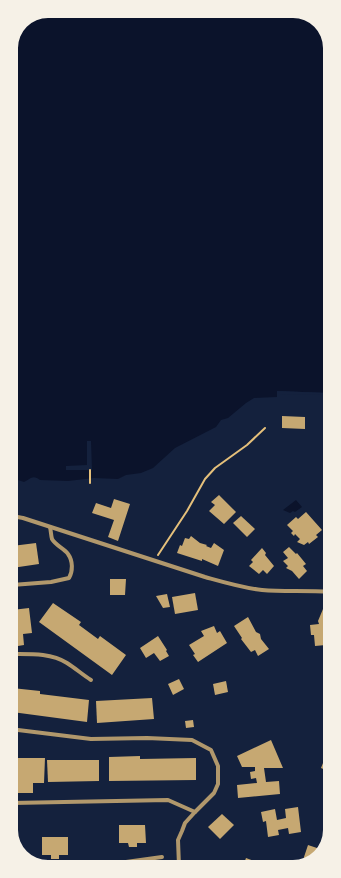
<svg xmlns="http://www.w3.org/2000/svg" width="341" height="878" font-family="Signika,sans-serif">
<rect width="100%" height="100%" fill="#14213d"/>
<!-- water -->
<g fill="#0b132b">
<path d="M 49,11 L 295,11 L 317,20 L 329,39 L 329,393 L 277,391 L 277,397 L 254,398 L 246,403 L 228,418 L 221,420 L 216,427 L 175,448 L 153,468 L 141,473 L 126,475 L 118,479 L 94,478 L 68,481 L 40,480 C 33,474 30,479 24,482 L 12,478 L 11,46 L 22,22 Z"/>
<polygon points="296,500 302,507 295,512 293,511 290,513 283,510"/>
</g>
<!-- pier -->
<g fill="#14213d">
<polygon points="277,391 329,393 329,395 279,394 279,395 277,395"/>
<polygon points="87,441 91,441 92,470 66,470 66,466 87,465"/>
</g>
<!-- building -->
<g fill="#c6a872">
<polygon points="282,416 305,417 305,429 282,428"/>
<polygon points="219,495 236,512 224,524 209,511 215,505 211,502"/>
<polygon points="114,499 130,504 118,541 108,537 114,520 92,513 96,503 111,508"/>
<polygon points="306,512 322,530 316,535 318,537 309,544 308,542 304,545 297,542 300,539 295,534 294,536 291,533 293,531 287,525 296,517 298,519"/>
<polygon points="241,516 255,529 247,537 233,523"/>
<polygon points="191,536 200,543 207,545 206,546 211,548 214,543 224,550 218,566 202,559 202,561 177,553 180,545 182,546 185,538 189,539"/>
<polygon points="36,543 39,564 12,568 12,546"/>
<polygon points="289,547 296,554 297,553 306,564 303,566 307,571 299,579 292,571 286,568 288,566 283,561 288,558 283,552"/>
<polygon points="262,548 266,553 265,555 274,566 267,574 263,570 259,574 249,566 253,562 251,560"/>
<polygon points="110,579 126,579 125,595 110,595"/>
<polygon points="195,593 198,610 175,614 172,597"/>
<polygon points="167,594 170,607 163,608 156,596"/>
<polygon points="53,603 81,622 79,625 98,639 100,636 126,655 112,675 39,622"/>
<polygon points="29,608 32,633 23,634 24,645 12,647 12,610"/>
<polygon points="323,609 330,612 330,634 325,634 326,645 315,646 314,635 311,635 310,625 319,624 318,621"/>
<polygon points="248,617 256,632 260,634 261,639 269,649 258,656 255,650 251,652 241,639 242,638 234,626"/>
<polygon points="214,626 217,633 220,631 227,643 198,662 193,655 195,654 189,645 204,636 201,631"/>
<polygon points="158,636 167,650 166,651 169,656 160,661 154,653 146,658 140,648"/>
<polygon points="179,679 184,689 173,695 168,684"/>
<polygon points="226,681 228,692 215,695 213,684"/>
<polygon points="12,688 40,691 40,694 89,700 87,722 12,712"/>
<polygon points="152,698 154,719 97,723 96,701"/>
<polygon points="193,720 194,727 186,728 185,721"/>
<polygon points="271,740 283,768 264,768 266,782 279,781 280,794 238,798 237,785 257,783 256,778 251,779 250,772 255,771 255,767 242,767 237,756"/>
<polygon points="327,753 330,754 330,772 321,768"/>
<polygon points="140,756 140,759 196,758 196,780 109,781 109,757"/>
<polygon points="12,758 45,758 44,783 33,783 33,793 17,793 17,783 12,782"/>
<polygon points="47,760 99,760 99,781 48,782"/>
<polygon points="298,807 301,832 289,834 288,828 278,830 279,835 268,837 266,821 263,822 261,812 275,809 277,820 286,818 285,809"/>
<polygon points="222,814 234,825 220,839 208,827"/>
<polygon points="119,825 145,825 146,843 137,843 137,847 129,847 128,843 119,843"/>
<polygon points="42,837 68,837 68,855 59,855 59,859 51,859 51,855 42,855"/>
<polygon points="308,845 323,850 322,852 301,866"/>
<polygon points="246,858 267,866 243,866"/>
<polygon points="271,861 285,865 285,866 269,866"/>
</g>
<g fill="none" stroke-linecap="round" stroke-linejoin="round">
<!-- path -->
<g stroke="#e5c07b" stroke-width="2">
<polyline points="12,439 13,429"/>
<polyline points="90,470 90,483"/>
<polyline points="158,555 187,511 205,479 215,468 247,445 265,428"/>
</g>
<!-- minor -->
<g stroke="#b1986c" stroke-width="4">
<path d="M 12,516 L 23,518 L 205,577 C 223,582 243,588 262,590 C 284,592 307,590 330,592"/>
<path d="M 12,585 L 51,582 L 69,578 C 73,571 73,561 68,554 C 64,548 56,546 52,539 C 51,536 51,531 50,527"/>
<path d="M 12,654 C 31,654 51,653 67,663 C 75,668 83,675 91,680"/>
<polyline points="18,730 91,739 147,738 192,740 211,750 218,766 218,784 214,793 195,812 185,823 182,831 178,840 179,866"/>
<polyline points="12,803 168,800 195,812"/>
<polyline points="90,867 162,857"/>
</g>
</g>
<!-- crop -->
<path d="M0 0H341V878H0ZM48 18H293A30 30 0 0 1 323 48V830A30 30 0 0 1 293 860H48A30 30 0 0 1 18 830V48A30 30 0 0 1 48 18Z" fill="#f6f1e7" fill-rule="evenodd"/>
</svg>
